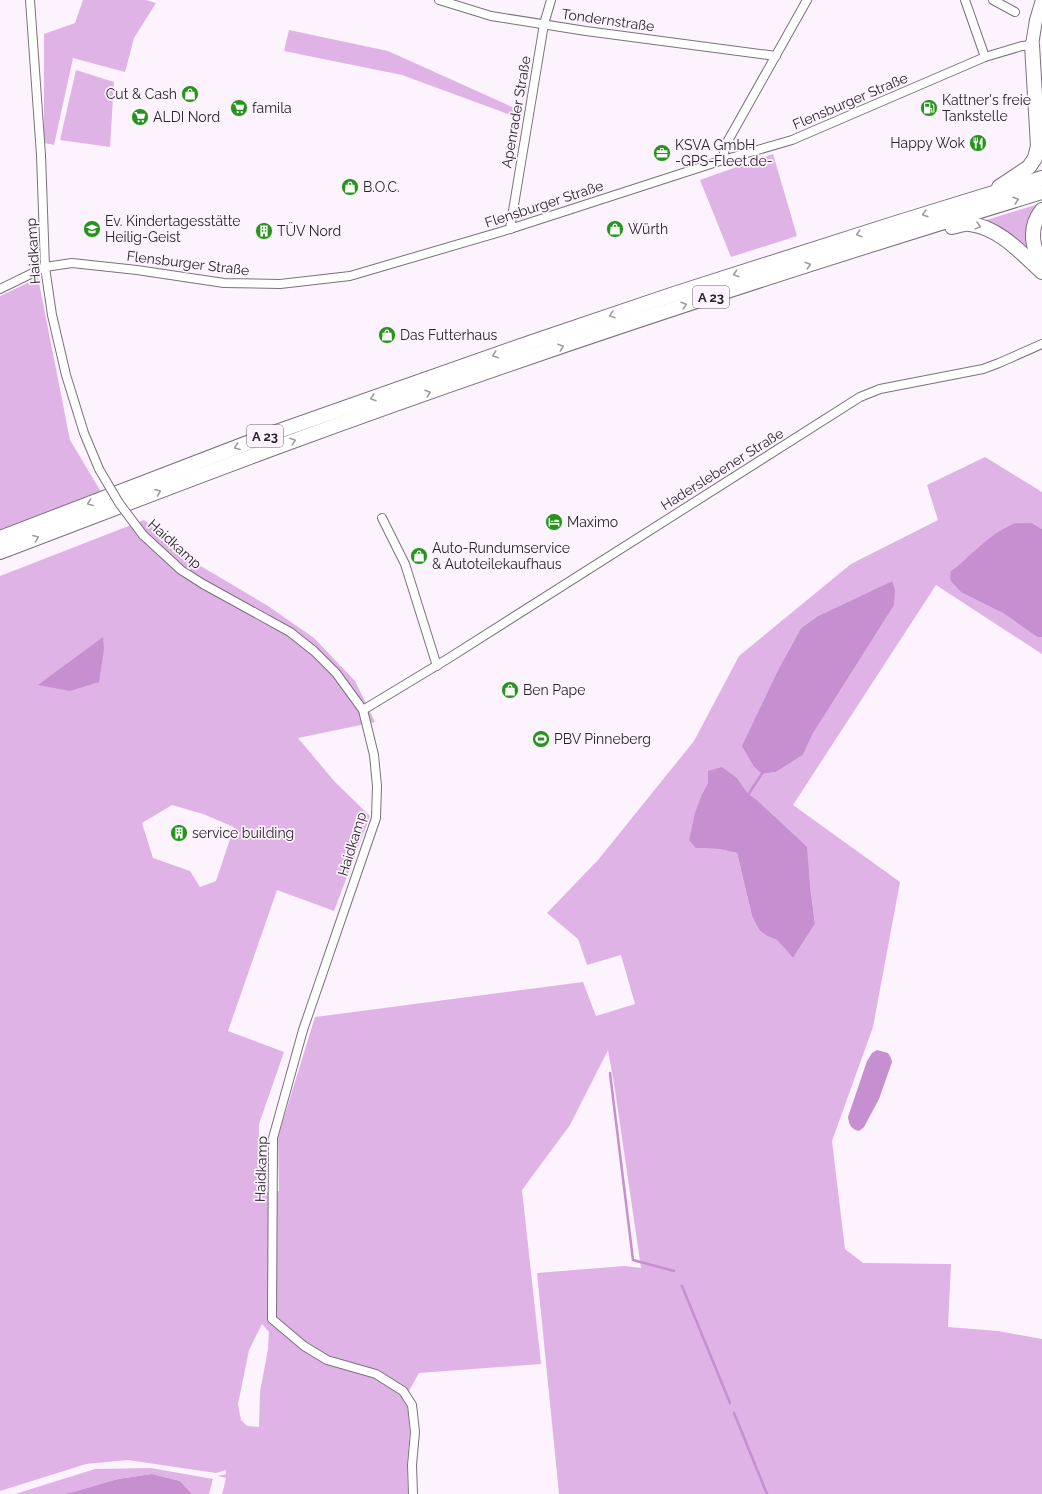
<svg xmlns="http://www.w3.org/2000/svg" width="1042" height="1494" font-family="Raleway,sans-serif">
<rect width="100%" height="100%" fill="#fdf3fe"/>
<!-- green -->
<g fill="#e0b3e7" fill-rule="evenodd">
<polygon points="83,0 146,0 156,3 134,38 125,72 73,58 54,145 44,143 44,34 75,23"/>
<polygon points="289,30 388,51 521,111 519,118 402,75 284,51"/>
<polygon points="76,70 114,82 110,147 60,140"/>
<polygon points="773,154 797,236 731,257 700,180"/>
<polygon points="1042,203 1037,262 980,222"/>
<polygon points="38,278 70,440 101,492 0,530 0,296"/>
<path d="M 985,457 L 1042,492 L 1042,529 L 1032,523 L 966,559 L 951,571 L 1003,613 L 1037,637 L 1042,637 L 1042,654 L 936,585 L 793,805 L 900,882 L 873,1027 L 832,1141 L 845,1249 L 863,1263 L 951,1264 L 948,1327 L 998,1331 L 1042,1339 L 1042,1494 L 559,1494 L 537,1273 L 624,1266 L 641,1268 L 615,1090 L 608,1050 L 570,1125 L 522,1190 L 541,1364 L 419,1373 L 409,1391 L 407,1404 L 410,1431 L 407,1464 L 408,1494 L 222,1494 L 224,1487 L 226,1478 L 218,1476 L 226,1474 L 226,1470 L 216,1473 L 128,1460 L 86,1464 L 0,1491 L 0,576 L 144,520 L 199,565 L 268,606 L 314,638 L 355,681 L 375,722 L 298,738 L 335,782 L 370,816 L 334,911 L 277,890 L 228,1031 L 284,1052 L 259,1124 L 258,1193 L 279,1191 L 278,1137 L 315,1017 L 583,982 L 596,1016 L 635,1004 L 621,955 L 587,965 L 578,939 L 547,913 L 598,860 L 694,741 L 739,656 L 851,564 L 938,520 L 927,485 ZM 892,581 L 813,733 L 803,755 L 776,772 L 762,774 L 754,767 L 761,706 L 778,670 L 801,628 L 818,616 ZM 737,778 L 748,795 L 757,800 L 777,819 L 810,886 L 815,924 L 793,958 L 777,940 L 767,936 L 759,930 L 752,916 L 737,853 L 719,849 L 696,848 L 702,794 L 708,783 ZM 172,805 L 203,814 L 234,827 L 216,881 L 200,887 L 190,871 L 153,858 L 142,823 ZM 262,1324 L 269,1332 L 268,1349 L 260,1392 L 259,1427 L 247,1426 L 241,1420 L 238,1404 L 249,1350 Z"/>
<polygon points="151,1468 213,1479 209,1494 192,1494 180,1481 152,1474 118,1479 73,1492 63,1494 15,1494 95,1469"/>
</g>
<!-- water -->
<g fill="#c68fcf">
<path d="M 1032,523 L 1042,529 L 1042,637 L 1037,637 L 1003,613 L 961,592 L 950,580 L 951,571 C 971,556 988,535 1011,525 C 1016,522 1026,524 1032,523 Z"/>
<polygon points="892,581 895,590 894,605 813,733 803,755 776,772 762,774 754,767 742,746 778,670 801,628 818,616"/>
<polygon points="103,637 104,649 99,682 70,691 38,685"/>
<polygon points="722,767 737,778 748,794 757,800 807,847 810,886 815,924 793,958 777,940 767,936 759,930 752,916 737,853 719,849 696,848 689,840 695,813 702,794 708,783 708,771"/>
<path d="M 877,1050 L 888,1053 L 891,1058 L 892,1062 L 879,1099 L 864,1127 L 859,1131 C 851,1129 849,1125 848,1117 L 867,1061 L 872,1053 Z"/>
<polygon points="152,1474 180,1481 192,1494 63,1494 73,1492 118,1479"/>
</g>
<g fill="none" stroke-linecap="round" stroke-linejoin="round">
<!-- stream -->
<g stroke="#c68fcf" stroke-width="2.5">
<polyline points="748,795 763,772"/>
<polyline points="610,1073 633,1260 674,1271"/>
<polyline points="682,1286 730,1403"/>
<polyline points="734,1413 767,1494"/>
</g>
<!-- minor casing -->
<g stroke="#7b717c" stroke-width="10">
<g id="minor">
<polyline points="30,0 41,155 45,267 52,315 66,375 84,433 99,469"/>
<polyline points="439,0 491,16 586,31 776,56"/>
<polyline points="965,0 985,57"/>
<polyline points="993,0 1015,12"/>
<polyline points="723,160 725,146 807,0"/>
<polyline points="510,229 544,24 551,0"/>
<polyline points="0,289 45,267 72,263 137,270 224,283 280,284 350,276 510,229 723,160 792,140 985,57 1022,46 1032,45"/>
<polyline points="382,518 405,564 437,666"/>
<polyline points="143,535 181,570 203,584 290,632 314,651 336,673 363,710 374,755 377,786 376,818 303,1030 273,1138 272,1319 304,1346 327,1360 376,1374 403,1391 412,1405 415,1432 412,1465 413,1494"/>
<polyline points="363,710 449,658 860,397 880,389 983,369 999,363 1042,344"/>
</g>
</g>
<!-- primary casing -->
<g stroke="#7b717c" stroke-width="14">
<polyline id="primary" points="1032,45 1036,20 1042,0"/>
</g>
<!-- motorway casing -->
<g stroke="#7b717c" stroke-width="16">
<g id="motorway">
<polyline points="999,187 1029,167 1035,158 1038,146 1032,45"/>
<path d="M 1042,210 C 1028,228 1032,246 1042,266"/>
<path d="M 952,227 C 957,226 964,223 970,224 C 1000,228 1021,253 1042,272"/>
<polyline points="0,538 276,432 532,342 674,294 896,223 1042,178"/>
<path d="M 0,552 C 95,516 190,479 285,444 C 535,352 788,269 1042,192"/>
</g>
</g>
<!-- minor -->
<use href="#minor" stroke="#fff" stroke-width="8"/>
<!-- primary -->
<use href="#primary" stroke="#fff" stroke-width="12"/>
<!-- motorway -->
<use href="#motorway" stroke="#fff" stroke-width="14"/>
<!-- minor-bridge casing -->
<g stroke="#7b717c" stroke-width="10" stroke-linecap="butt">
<polyline id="minor-bridge" points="99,469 119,503 143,535"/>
</g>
<!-- minor-bridge -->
<use href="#minor-bridge" stroke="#fff" stroke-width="8"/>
</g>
<!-- one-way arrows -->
<defs><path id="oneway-chevron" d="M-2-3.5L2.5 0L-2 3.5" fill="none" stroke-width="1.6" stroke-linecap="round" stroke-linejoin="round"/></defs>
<g stroke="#9f9d9f">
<use href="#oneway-chevron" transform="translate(1016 200) rotate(-17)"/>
<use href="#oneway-chevron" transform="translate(925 214) rotate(163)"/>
<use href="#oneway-chevron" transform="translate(978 226) rotate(15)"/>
<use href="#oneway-chevron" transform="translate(859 234) rotate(162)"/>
<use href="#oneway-chevron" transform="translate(808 265) rotate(-18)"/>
<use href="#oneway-chevron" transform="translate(736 274) rotate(162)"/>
<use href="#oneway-chevron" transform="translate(684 305) rotate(-18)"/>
<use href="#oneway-chevron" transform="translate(612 315) rotate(161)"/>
<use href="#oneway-chevron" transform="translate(561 347) rotate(-19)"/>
<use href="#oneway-chevron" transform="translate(495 355) rotate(161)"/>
<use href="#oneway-chevron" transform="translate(428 393) rotate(-19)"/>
<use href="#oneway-chevron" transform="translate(373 398) rotate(161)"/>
<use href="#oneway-chevron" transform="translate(293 441) rotate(-19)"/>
<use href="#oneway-chevron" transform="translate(237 447) rotate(159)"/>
<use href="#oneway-chevron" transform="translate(158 492) rotate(-21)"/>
<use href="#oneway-chevron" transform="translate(90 503) rotate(159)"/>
<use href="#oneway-chevron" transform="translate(36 538) rotate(-21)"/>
</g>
<!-- icons -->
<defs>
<g id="shop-disc" transform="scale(0.9)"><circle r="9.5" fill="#25931c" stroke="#fdf3fe"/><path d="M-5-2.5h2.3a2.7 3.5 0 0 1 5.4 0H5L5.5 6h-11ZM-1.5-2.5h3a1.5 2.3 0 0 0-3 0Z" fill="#fff"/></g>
<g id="supermarket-disc" transform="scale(0.9)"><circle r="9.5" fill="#25931c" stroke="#fdf3fe"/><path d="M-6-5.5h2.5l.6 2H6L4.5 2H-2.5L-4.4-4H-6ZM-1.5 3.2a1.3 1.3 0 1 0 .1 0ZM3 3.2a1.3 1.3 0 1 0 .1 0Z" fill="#fff"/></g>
<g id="fuel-disc" transform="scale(0.9)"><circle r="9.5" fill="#25931c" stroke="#fdf3fe"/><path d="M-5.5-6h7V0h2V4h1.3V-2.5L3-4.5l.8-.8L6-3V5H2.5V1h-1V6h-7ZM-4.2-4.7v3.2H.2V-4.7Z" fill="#fff"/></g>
<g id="restaurant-disc" transform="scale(0.9)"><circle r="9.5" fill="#25931c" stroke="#fdf3fe"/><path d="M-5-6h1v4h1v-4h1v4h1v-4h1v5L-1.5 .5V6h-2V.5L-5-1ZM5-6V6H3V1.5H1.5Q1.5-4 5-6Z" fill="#fff"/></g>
<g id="office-disc" transform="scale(0.9)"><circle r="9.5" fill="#25931c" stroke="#fdf3fe"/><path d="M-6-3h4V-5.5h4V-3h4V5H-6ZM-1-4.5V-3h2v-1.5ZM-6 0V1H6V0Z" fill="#fff"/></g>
<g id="school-disc" transform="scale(0.9)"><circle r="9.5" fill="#25931c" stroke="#fdf3fe"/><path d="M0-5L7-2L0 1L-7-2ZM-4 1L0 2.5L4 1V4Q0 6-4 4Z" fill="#fff"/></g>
<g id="building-disc" transform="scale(0.9)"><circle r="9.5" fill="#25931c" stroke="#fdf3fe"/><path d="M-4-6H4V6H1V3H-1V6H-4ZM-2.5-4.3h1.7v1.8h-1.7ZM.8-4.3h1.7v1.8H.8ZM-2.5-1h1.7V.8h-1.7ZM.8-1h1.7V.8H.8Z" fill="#fff"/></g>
<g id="hotel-disc" transform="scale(0.9)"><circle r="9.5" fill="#25931c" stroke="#fdf3fe"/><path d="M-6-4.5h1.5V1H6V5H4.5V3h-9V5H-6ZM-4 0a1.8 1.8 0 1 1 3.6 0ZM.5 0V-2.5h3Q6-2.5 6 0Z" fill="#fff"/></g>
<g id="stadium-disc" transform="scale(0.9)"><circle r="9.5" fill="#25931c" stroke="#fdf3fe"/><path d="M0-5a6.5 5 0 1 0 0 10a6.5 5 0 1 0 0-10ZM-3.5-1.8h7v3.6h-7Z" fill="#fff"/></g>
</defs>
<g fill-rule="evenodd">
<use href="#shop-disc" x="190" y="94"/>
<use href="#supermarket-disc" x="239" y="108"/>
<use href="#fuel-disc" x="929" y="108"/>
<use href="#supermarket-disc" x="140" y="117"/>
<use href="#restaurant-disc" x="978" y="143"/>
<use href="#office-disc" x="662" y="153"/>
<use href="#shop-disc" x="350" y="187"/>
<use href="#school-disc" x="92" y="229"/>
<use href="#shop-disc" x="615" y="229"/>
<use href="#building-disc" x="264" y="231"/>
<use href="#shop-disc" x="387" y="335"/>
<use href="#hotel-disc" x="554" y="522"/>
<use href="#shop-disc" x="419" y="556"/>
<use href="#shop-disc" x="510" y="690"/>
<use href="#stadium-disc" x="541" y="739"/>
<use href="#building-disc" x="179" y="833"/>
</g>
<g text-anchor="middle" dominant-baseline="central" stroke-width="3.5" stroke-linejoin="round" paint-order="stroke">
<!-- shield labels -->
<g fill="#fdf3fe" stroke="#696369" stroke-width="1">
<rect x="693" y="286" width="36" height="22" rx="3"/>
<rect x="247" y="425" width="36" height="22" rx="3"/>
</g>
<g font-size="13" font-weight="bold" fill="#292529">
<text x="711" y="297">A 23</text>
<text x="265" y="436">A 23</text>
</g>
<!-- street labels -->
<g font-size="14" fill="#292529" stroke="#fdf3fe">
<text transform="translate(608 20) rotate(8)">Tondernstraße</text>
<text transform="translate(850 101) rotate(-23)">Flensburger Straße</text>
<text transform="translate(516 112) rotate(-80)">Apenrader Straße</text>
<text transform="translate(544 204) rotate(-18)">Flensburger Straße</text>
<text transform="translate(33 251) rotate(-94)">Haidkamp</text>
<text transform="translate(188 263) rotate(7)">Flensburger Straße</text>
<text transform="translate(722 469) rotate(-32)">Haderslebener Straße</text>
<text transform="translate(175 544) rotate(42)">Haidkamp</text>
<text transform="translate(352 844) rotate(-73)">Haidkamp</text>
<text transform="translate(261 1169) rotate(-88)">Haidkamp</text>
</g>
<!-- poi labels -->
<g font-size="14" fill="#292529" stroke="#fdf3fe" text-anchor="start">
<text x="177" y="94" text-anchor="end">Cut &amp; Cash</text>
<text x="942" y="100">Kattner's freie<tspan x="942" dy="16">Tankstelle</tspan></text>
<text x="252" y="108">famila</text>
<text x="153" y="117">ALDI Nord</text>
<text x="965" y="143" text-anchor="end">Happy Wok</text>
<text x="675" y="145">KSVA GmbH<tspan x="675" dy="16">-GPS-Fleet.de-</tspan></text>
<text x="363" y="187">B.O.C.</text>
<text x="105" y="221">Ev. Kindertagesstätte<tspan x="105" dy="16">Heilig-Geist</tspan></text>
<text x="628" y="229">Würth</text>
<text x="277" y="231">TÜV Nord</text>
<text x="400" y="335">Das Futterhaus</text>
<text x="567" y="522">Maximo</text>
<text x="432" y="548">Auto-Rundumservice<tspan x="432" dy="16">&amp; Autoteilekaufhaus</tspan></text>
<text x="523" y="690">Ben Pape</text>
<text x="554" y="739">PBV Pinneberg</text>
<text x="192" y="833">service building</text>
</g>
</g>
</svg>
